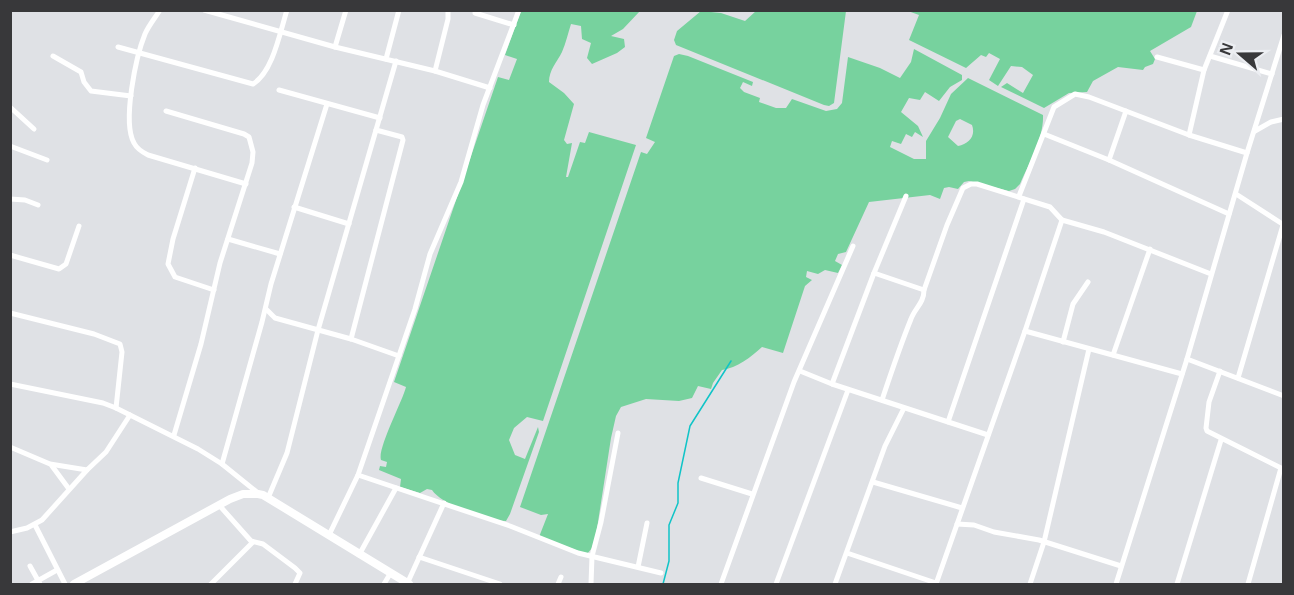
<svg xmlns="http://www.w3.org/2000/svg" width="1294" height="595" font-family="Helvetica,sans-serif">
<rect width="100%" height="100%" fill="#dfe1e5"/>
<!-- green -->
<g fill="#77d29e" fill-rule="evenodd">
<path d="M 588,10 L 640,11 L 623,29 L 611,36 L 624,39 L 625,47 L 617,53 L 592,64 L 587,58 L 591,43 L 582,39 L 581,26 L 571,24 C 568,33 566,43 562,52 C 557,62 549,70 549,82 L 564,93 L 574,104 L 564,140 L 567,144 L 572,143 L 566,177 L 568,177 L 580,142 L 585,143 L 589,132 L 636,145 L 543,421 L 527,417 L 514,428 L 509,440 L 515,455 L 525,459 L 538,427 L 539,432 L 510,514 L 506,521 C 487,521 442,505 432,490 L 427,489 L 420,493 L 400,487 L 401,479 L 379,470 L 380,466 L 386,467 L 387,462 L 381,460 C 377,449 403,400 406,387 L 394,382 L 498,77 L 509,80 L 517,59 L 505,55 L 521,11 Z"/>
<polygon points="701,11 721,13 745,21 756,11 846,11 834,103 829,106 824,105 676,45 674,40 677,31"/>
<polygon points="908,11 1197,11 1191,27 1150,51 1155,59 1153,64 1145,67 1143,70 1118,67 1093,81 1087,92 1069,93 1044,108 1001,87 1007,83 1023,93 1033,75 1022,67 1011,66 998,86 989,80 1000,59 989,53 986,57 981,55 966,68 909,40 919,15"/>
<path d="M 914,49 L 962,75 L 962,80 L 950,87 L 939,101 L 925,92 L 920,100 L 909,98 L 901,112 L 918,126 L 923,137 L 915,132 L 912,137 L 906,134 L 901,144 L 892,141 L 890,147 L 914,159 L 926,159 L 926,141 L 940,118 L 951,94 L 968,78 L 1043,115 C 1044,138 1029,163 1020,184 L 1015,189 L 1009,191 L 969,181 L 964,182 L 958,189 L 949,187 L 944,188 L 940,199 L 930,195 L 869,202 L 846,252 L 838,254 L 835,261 L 842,265 L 838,273 L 825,270 L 818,274 L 807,271 L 806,277 L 812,280 L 805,286 L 783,353 L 762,347 C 751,357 737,368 722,370 L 713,383 L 711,389 L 698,386 L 692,398 L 679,401 L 646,399 L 621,407 L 616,416 L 611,438 L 596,535 L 592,548 L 587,554 L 539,537 L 548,514 L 541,515 L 520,507 L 641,152 L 647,154 L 655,142 L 646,138 L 674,56 L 679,54 L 688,56 L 753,82 L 752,86 L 743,82 L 740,88 L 744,92 L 760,98 L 759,102 L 776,108 L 786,108 L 792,99 L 826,111 L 837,109 L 842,103 L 848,57 L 880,68 L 900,78 L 911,62 ZM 960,119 L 972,125 C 976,136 969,144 958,146 L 948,137 L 956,121 Z"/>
</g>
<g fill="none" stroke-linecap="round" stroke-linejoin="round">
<!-- stream -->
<polyline stroke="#10c4c7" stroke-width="1.5" points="663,584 669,561 669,525 678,503 678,483 690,426 731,361"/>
<!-- street -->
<g stroke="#fff" stroke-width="5">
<path d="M 160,10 C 155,18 149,25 145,34 C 136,56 122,122 134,143 C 137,149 142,152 148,155 L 246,184"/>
<polyline points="204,10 335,47 435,71 490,88"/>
<polyline points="475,13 514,25"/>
<path d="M 118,47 L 253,84 C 273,72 280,32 287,10"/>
<polyline points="335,47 346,10"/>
<polyline points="53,56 81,72 84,82 91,91 131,96"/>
<polyline points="1210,56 1272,74"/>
<polyline points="1157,57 1204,70"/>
<polyline points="386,59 399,10"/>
<polyline points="435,71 448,19 448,10"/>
<polyline points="279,90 380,118"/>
<polyline points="10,107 34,129"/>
<polyline points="166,111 244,134 249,137 253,152 252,163 220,263 201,344 174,435"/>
<polyline points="1255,131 1271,122 1284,119"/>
<polyline points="1044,134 1109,160 1229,214"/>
<polyline points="1189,135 1204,70 1228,10"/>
<polyline points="10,146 47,160"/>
<polyline points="1109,160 1126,111"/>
<polyline points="195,168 173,239 168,264 175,277 214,290"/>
<polyline points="1236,194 1284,225"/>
<polyline points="1019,196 1054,107 1075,94 1089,97 1189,135 1247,153"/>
<polyline points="10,199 25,200 38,205"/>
<polyline points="294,207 349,224"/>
<polyline points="1062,220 1104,232 1211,274"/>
<polyline points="228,239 280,254"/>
<polyline points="10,255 59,269 66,264 79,226"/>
<polyline points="874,273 924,290"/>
<polyline points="266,309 275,318 351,339 399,356"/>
<polyline points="10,313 94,334 120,344 122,352 116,408"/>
<polyline points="1025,331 1182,374"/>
<polyline points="351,339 403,140 402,137 376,130"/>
<polyline points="1063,342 1073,304 1088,282"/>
<polyline points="1113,355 1150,249"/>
<polyline points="1187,359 1284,396"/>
<polyline points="800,371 832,384 988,435"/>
<polyline points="1220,371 1209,402 1206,428 1207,431 1281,468 1248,584"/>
<polyline points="1238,378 1283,225"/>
<polyline points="10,384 103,403 116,408 198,449 222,464 258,493"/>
<polyline points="832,384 874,273 906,196"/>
<path d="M 882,400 C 891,373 900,346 911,319 C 915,308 924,303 924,290 L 947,225 L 963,188 L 971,184 L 977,184 L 1050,207 L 1062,220 L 1025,331 L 936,584"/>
<polyline points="948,422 1024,199"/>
<polyline points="10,447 50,464 87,470 106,452 130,415"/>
<polyline points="222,464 262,322 271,284 327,104"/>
<polyline points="52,466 69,489"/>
<polyline points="358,475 510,526 578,553 661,573"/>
<polyline points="701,478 752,494"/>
<polyline points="873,482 962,508"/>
<polyline points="268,498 287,453 318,330 396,61"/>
<polyline points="219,505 251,541 263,544 295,568 300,573 295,584"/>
<polyline points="957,524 974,525 994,532 1039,540 1121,566"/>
<polyline points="35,525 65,584"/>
<polyline points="10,532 27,528 42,520 87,470"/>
<polyline points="329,535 358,475 415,309 430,254 461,182 483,105 519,10"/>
<polyline points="847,553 936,583"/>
<polyline points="359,555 396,488"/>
<polyline points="419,557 500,584"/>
<polyline points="30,566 40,584"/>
<polyline points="638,567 647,523"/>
<polyline points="32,584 57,570"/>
<polyline points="211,584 253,542"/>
<polyline points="384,584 390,574"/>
<polyline points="407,584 444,503"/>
<polyline points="558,584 561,577"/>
<polyline points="591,584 592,556 601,522 618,433"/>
<polyline points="721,584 794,382 853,246"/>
<polyline points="776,584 848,390"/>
<polyline points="835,584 885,446 904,408"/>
<polyline points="1030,584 1044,542 1089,349"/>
<polyline points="1116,584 1187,359 1247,153 1284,35"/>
<polyline points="1177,584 1221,440"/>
</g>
<!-- secondary -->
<polyline stroke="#fff" stroke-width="8" points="74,584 230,499 243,494 258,494 263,495 409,584"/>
</g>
<!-- border -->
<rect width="1294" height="595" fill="none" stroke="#38383a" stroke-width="24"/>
<!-- north arrow -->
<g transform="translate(1240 54) rotate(290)" stroke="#eceef2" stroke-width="4.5" paint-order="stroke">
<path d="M0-4.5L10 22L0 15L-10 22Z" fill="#38383a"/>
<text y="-9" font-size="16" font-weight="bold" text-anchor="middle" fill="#38383a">N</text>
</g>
</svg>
